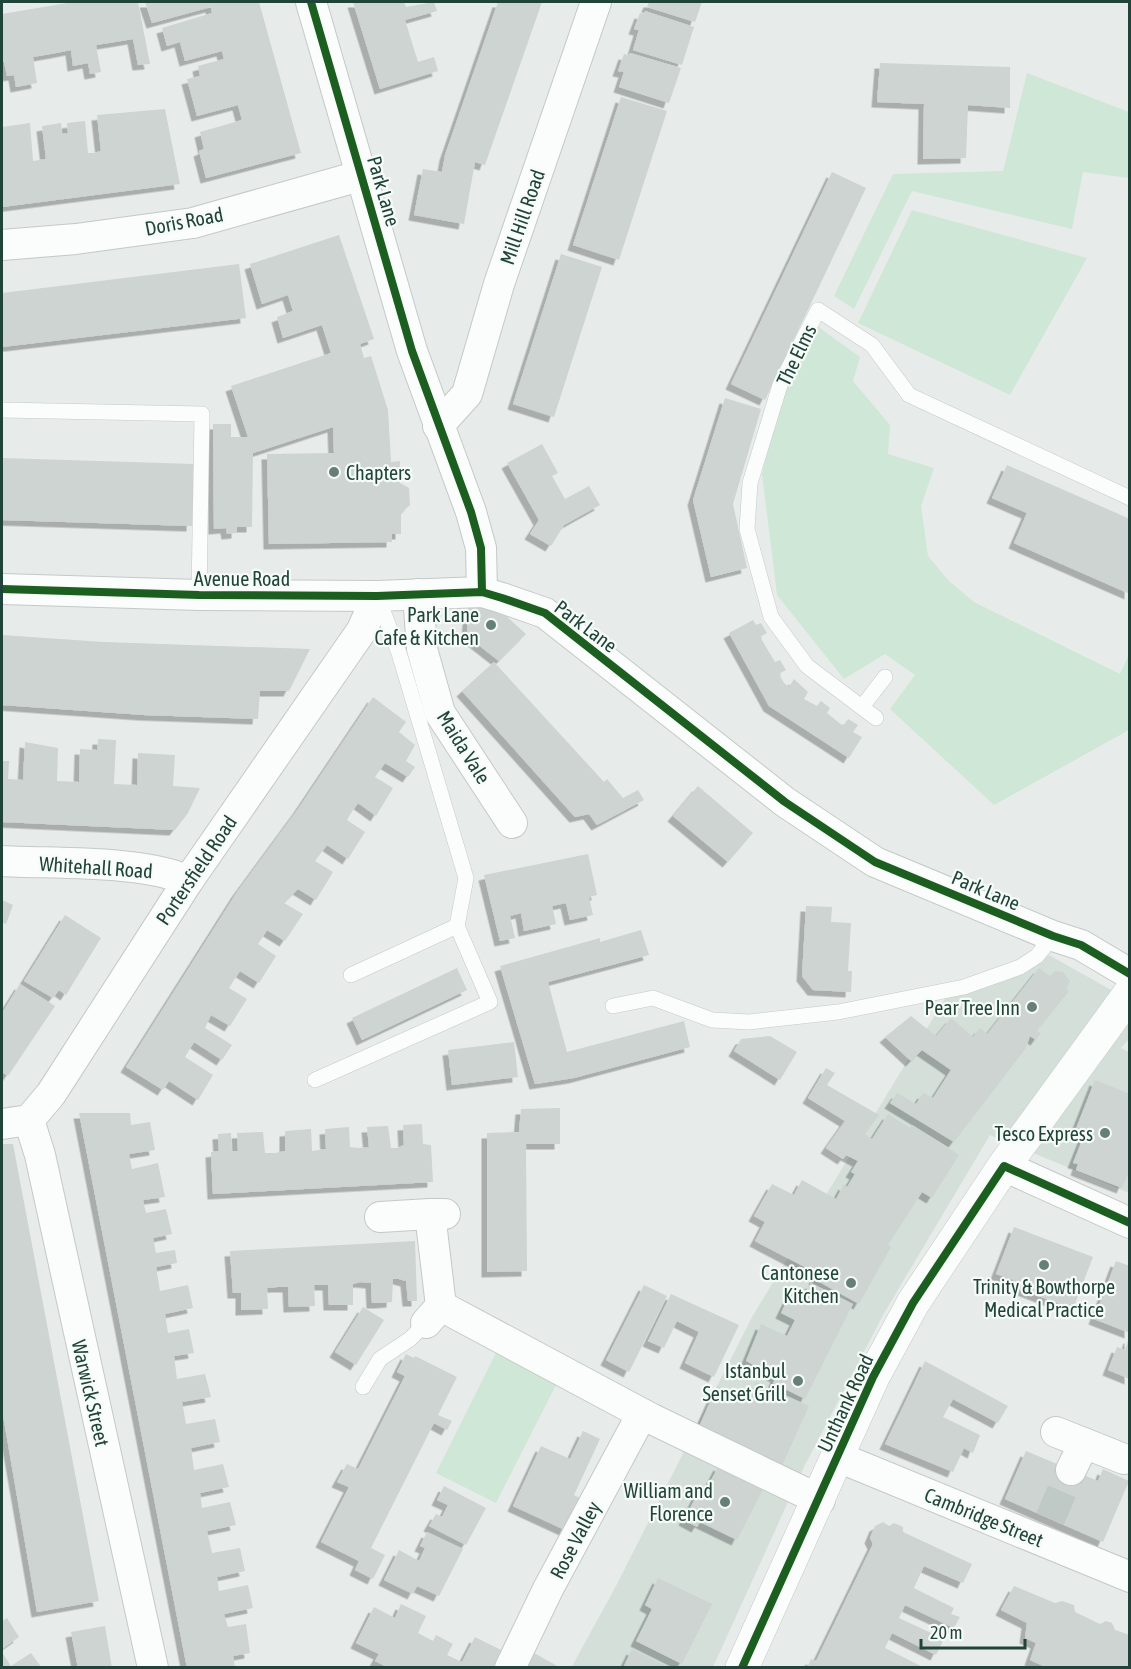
<svg xmlns="http://www.w3.org/2000/svg" width="1131" height="1669" font-family="'Asap Condensed',sans-serif">
<defs>
<filter id="shadow"><feDropShadow dx="-5.5" dy="5.5" stdDeviation="0" flood-color="#0004"/></filter>
</defs>
<rect width="100%" height="100%" fill="#e7ecea"/>
<!-- built -->
<polygon fill="#d4dfda" points="1049,955 1129,1000 1129,1039 1121,1048 1129,1052 1129,1193 990,1135 883,1315 804,1467 713,1667 571,1668 616,1586 752,1317 946,997 1005,981"/>
<!-- green -->
<g fill="#cfe7d6">
<polygon points="1027,73 1129,112 1129,178 1083,172 1072,229 912,191 854,309 834,296 893,174 1003,171"/>
<polygon points="912,210 1087,258 1010,395 858,323"/>
<polygon points="817,326 860,357 853,381 890,425 888,454 934,468 921,506 928,556 949,581 974,602 1120,674 1129,654 1129,730 994,805 890,709 915,675 885,654 844,679 777,595 762,474 781,401"/>
<polygon points="498,1349 559,1379 496,1503 436,1473"/>
</g>
<!-- building -->
<g fill="#cdd4d1" filter="url(#shadow)">
<polygon points="73,2 138,2 150,64 138,65 133,39 115,42 96,45 101,72 90,74 88,63 73,66 71,50 56,53 33,57 37,83 16,87 14,75 7,76 4,62 2,62 2,14"/>
<polygon points="145,2 259,2 301,153 206,178 199,151 204,149 200,132 242,120 238,105 197,116 187,79 200,76 198,66 224,59 222,51 185,61 180,42 167,46 162,28 212,13 211,7 152,23"/>
<polygon points="353,2 404,2 406,7 434,2 437,11 405,20 418,62 434,57 438,71 380,89"/>
<polygon points="498,2 542,2 485,165 475,162 464,224 414,215 423,169 442,172 445,155"/>
<polygon points="649,2 702,2 695,22 647,7"/>
<polygon points="645,11 694,27 682,65 633,50 639,30 634,29 640,13 644,14"/>
<polygon points="630,53 681,68 669,103 619,87 624,72 618,71 624,54 629,55"/>
<polygon points="880,63 1010,67 1010,108 968,105 966,158 923,159 924,104 877,102"/>
<polygon points="621,97 667,111 619,260 573,245"/>
<polygon points="165,109 180,184 2,207 2,127 30,123 33,161 46,159 42,126 61,123 62,134 68,133 67,123 85,121 88,153 94,153 101,151 97,115"/>
<polygon points="832,172 866,188 765,400 731,384"/>
<polygon points="339,235 374,339 360,344 364,358 371,356 388,410 391,462 400,461 400,483 409,488 410,505 401,513 401,534 392,534 392,542 269,544 267,454 334,453 333,427 253,453 252,527 237,527 237,533 227,534 226,528 214,529 213,424 231,424 231,437 248,437 231,386 331,353 322,325 283,338 277,317 293,311 288,295 262,304 250,264"/>
<polygon points="561,254 602,267 554,417 513,404"/>
<polygon points="239,264 246,318 2,347 2,293"/>
<polygon points="725,398 761,409 733,504 747,568 711,577 693,500"/>
<polygon points="542,444 558,473 552,476 565,499 589,486 600,505 564,525 551,546 530,534 539,520 507,463"/>
<polygon points="2,458 194,464 192,526 2,520"/>
<polygon points="1007,465 1130,519 1130,594 1014,543 1027,513 992,498"/>
<polygon points="480,599 493,604 526,634 499,661 471,639 467,631 469,608"/>
<polygon points="753,620 756,625 761,623 767,633 760,637 775,662 780,660 786,670 779,674 784,683 789,687 794,679 808,692 804,699 817,706 821,701 830,708 827,713 843,726 848,719 858,725 853,732 862,737 849,758 769,706 729,633"/>
<polygon points="2,635 104,642 310,649 289,691 260,691 258,719 144,715 2,705"/>
<polygon points="494,662 604,782 607,779 623,798 638,790 644,800 597,825 589,814 575,817 462,691"/>
<polygon points="373,697 406,722 399,732 415,745 406,761 415,767 408,777 385,763 375,777 393,788 376,816 358,803 351,813 347,820 365,832 348,859 327,845 315,861 333,872 316,900 298,889 284,903 303,914 285,941 267,930 262,938 258,944 276,956 259,983 240,971 234,980 229,988 247,999 230,1026 211,1015 205,1028 232,1045 222,1060 194,1042 185,1057 213,1075 198,1100 169,1081 163,1090 126,1067 237,892 298,809"/>
<polygon points="98,739 116,740 114,784 137,785 138,753 175,755 173,786 200,788 188,813 175,830 2,822 2,761 9,761 8,779 23,780 25,742 58,748 57,781 79,782 80,749 97,750"/>
<polygon points="698,786 753,833 728,862 673,816"/>
<polygon points="588,854 597,895 589,897 593,915 570,920 566,903 552,906 556,924 524,931 521,913 510,916 515,938 500,941 484,875"/>
<polygon points="2,900 13,905 6,924 2,922"/>
<polygon points="806,906 832,907 831,922 851,923 848,971 852,971 851,992 813,990 802,976"/>
<polygon points="65,915 101,938 66,995 59,990 53,998 24,981"/>
<polygon points="641,930 649,955 548,982 567,1052 684,1021 690,1047 574,1078 535,1084 500,966 600,938 600,942"/>
<polygon points="457,968 467,990 362,1040 352,1018"/>
<polygon points="1039,968 1050,976 1055,971 1063,972 1070,981 1066,989 1069,991 1037,1031 1041,1033 1036,1040 1030,1036 1026,1048 954,1142 890,1103 897,1093 916,1104 923,1093 933,1098 951,1070 922,1050 911,1061 885,1037 911,1016 936,1036 951,1018 973,1037 980,1028 987,1034"/>
<polygon points="20,984 55,1006 8,1076 2,1072 2,1013"/>
<polygon points="770,1036 797,1052 780,1080 734,1051 741,1039"/>
<polygon points="514,1042 518,1077 452,1085 448,1050"/>
<polygon points="826,1068 835,1073 827,1085 879,1115 865,1134 872,1139 888,1114 910,1128 912,1125 959,1155 932,1198 922,1192 917,1200 888,1245 891,1247 859,1304 814,1279 818,1274 755,1241 765,1222 754,1216 772,1184 794,1195 802,1180 836,1199 844,1184 847,1187 855,1174 851,1172 858,1161 846,1155 843,1159 826,1148 845,1121 808,1098"/>
<polygon points="1095,1080 1130,1094 1130,1170 1122,1188 1076,1170 1078,1164 1073,1163 1084,1135 1075,1131"/>
<polygon points="560,1108 560,1144 526,1144 527,1271 487,1272 487,1133 519,1132 521,1109"/>
<polygon points="79,1113 130,1113 131,1125 150,1122 155,1150 129,1154 132,1169 158,1163 165,1197 143,1200 146,1213 166,1209 172,1234 153,1238 156,1253 175,1250 177,1263 156,1267 160,1291 188,1285 193,1308 165,1314 168,1333 189,1329 194,1353 174,1356 177,1379 205,1374 211,1397 182,1402 186,1424 215,1419 220,1442 191,1448 194,1470 223,1464 229,1487 200,1493 202,1508 230,1502 236,1525 207,1531 212,1553 240,1548 245,1571 217,1577 219,1591 248,1585 253,1608 224,1614 228,1627 246,1624 250,1653 233,1656 235,1668 187,1668"/>
<polygon points="422,1124 423,1144 431,1145 433,1182 213,1194 211,1152 219,1151 218,1134 231,1133 232,1151 238,1151 237,1133 263,1132 265,1153 275,1153 285,1151 285,1131 311,1129 312,1151 326,1149 325,1129 349,1127 350,1147 358,1148 369,1147 367,1127 388,1126 391,1148 397,1148 404,1145 403,1125"/>
<polygon points="2,1144 13,1144 99,1601 37,1612 2,1409"/>
<polygon points="1014,1227 1093,1257 1073,1309 1012,1286 1014,1280 996,1274"/>
<polygon points="415,1241 417,1301 408,1301 406,1281 399,1279 393,1279 392,1302 381,1303 372,1303 371,1283 360,1282 353,1284 353,1305 329,1305 328,1285 314,1285 315,1306 289,1307 288,1287 277,1287 267,1288 268,1309 241,1310 241,1293 233,1293 230,1251"/>
<polygon points="1116,1261 1130,1266 1130,1333 1094,1319"/>
<polygon points="811,1283 853,1304 805,1399 773,1383 776,1377 746,1361 761,1324 787,1336 795,1320 781,1313 793,1288 805,1294"/>
<polygon points="644,1285 667,1296 629,1372 606,1360"/>
<polygon points="671,1294 739,1325 714,1377 685,1363 699,1332 677,1321 664,1348 648,1341"/>
<polygon points="363,1307 384,1320 356,1365 335,1352"/>
<polygon points="1129,1338 1130,1338 1130,1379 1108,1370 1117,1347 1125,1350"/>
<polygon points="406,1354 414,1358 415,1356 457,1377 438,1415 452,1421 447,1430 434,1423 375,1540 371,1548 385,1555 373,1579 355,1570 359,1561 321,1542 349,1487 337,1482 347,1464 358,1469 405,1376 397,1372"/>
<polygon points="925,1361 1008,1406 998,1423 953,1399 943,1417 980,1435 973,1453 964,1448 953,1472 885,1444"/>
<polygon points="756,1382 809,1406 781,1468 698,1429 717,1386 748,1400"/>
<polygon points="583,1431 600,1439 574,1495 580,1498 565,1530 513,1506 541,1446 570,1459"/>
<polygon points="1026,1451 1098,1481 1103,1469 1129,1481 1103,1542 1005,1499"/>
<polygon points="719,1465 764,1487 737,1540 700,1522 697,1527 684,1520 702,1485 707,1488"/>
<polygon points="444,1486 486,1508 466,1545 429,1526 436,1514 442,1517 448,1505 437,1500"/>
<polygon points="883,1522 889,1526 894,1523 903,1527 903,1532 972,1564 963,1583 924,1566 914,1588 954,1608 951,1614 960,1617 954,1628 905,1605 899,1618 944,1639 936,1655 892,1633 885,1648 925,1668 807,1668 811,1659 816,1661 873,1544 870,1538 875,1526"/>
<polygon points="427,1532 463,1549 439,1596 417,1586 413,1594 384,1580 399,1550 419,1561 425,1548 420,1546"/>
<polygon points="658,1578 712,1604 682,1664 636,1641 652,1609 645,1605"/>
<polygon points="1014,1586 1055,1603 1062,1601 1074,1605 1075,1612 1100,1624 1106,1621 1112,1623 1115,1630 1130,1635 1130,1668 1048,1668 1030,1660 1036,1643 1025,1638 1027,1623 1001,1610"/>
<polygon points="401,1604 426,1616 418,1633 433,1641 436,1635 453,1644 447,1655 462,1662 475,1637 501,1650 493,1668 389,1668 375,1661 379,1654 356,1643 374,1607 395,1618"/>
<polygon points="7,1618 19,1637 2,1649 2,1621"/>
<polygon points="105,1626 112,1668 78,1668 71,1632"/>
<polygon points="632,1649 670,1668 623,1668"/>
<polygon points="2,1652 11,1666 31,1653 42,1668 2,1668"/>
<polygon points="534,1653 561,1668 526,1668"/>
</g>
<g fill="none" stroke-linecap="round" stroke-linejoin="round">
<!-- minor-tunnel -->
<polyline stroke="#bfcac7" stroke-width="30" stroke-dasharray="30 15" stroke-linecap="butt" points="1050,1519 1071,1470"/>
<!-- service casing -->
<g stroke="#c4c9c7" stroke-width="16">
<g id="service">
<polyline points="2,410 202,414 199,595"/>
<polyline points="862,707 885,677"/>
<polyline points="876,718 807,666 771,617 747,529 750,483 780,385 818,310 872,345 909,395 1130,498"/>
<polyline points="351,975 457,926"/>
<polyline points="613,1006 653,998 712,1020 749,1022 838,1012 964,987 1020,967 1037,956 1053,936"/>
<polyline points="315,1080 490,1002 457,926 466,878 399,653 378,598"/>
<polyline points="363,1387 380,1359 410,1339 426,1323"/>
</g>
</g>
<!-- minor casing -->
<g stroke="#c4c9c7" stroke-width="32">
<g id="minor">
<polyline points="311,2 412,351 471,512 481,548 482,592"/>
<polyline points="2,245 76,239 193,223 363,175"/>
<polyline points="438,426 467,394 499,284 596,2"/>
<polyline points="2,589 199,595 377,596 482,592 502,598 545,613 785,802 875,862 1053,936 1081,945 1130,974"/>
<polyline points="418,594 422,649 440,713 512,823"/>
<path d="M 2,861 C 51,864 147,860 188,881"/>
<polyline points="29,1120 40,1155 153,1668"/>
<polyline points="2,1124 29,1120 51,1094 188,881 362,630 377,596"/>
<polyline points="1004,1166 1130,1223"/>
<polyline points="380,1217 430,1214"/>
<polyline points="441,1306 652,1419 820,1500"/>
<polyline points="426,1323 441,1306 430,1214 445,1214"/>
<polyline points="1056,1432 1124,1459"/>
<polyline points="838,1457 1130,1577"/>
<polyline points="1071,1470 1084,1443"/>
<polyline points="510,1668 548,1589 642,1414"/>
</g>
</g>
<!-- tertiary casing -->
<g stroke="#c4c9c7" stroke-width="34">
<polyline id="tertiary" points="742,1668 873,1377 913,1303 1004,1166 1130,993"/>
</g>
<!-- service -->
<use href="#service" stroke="#fbfcfc" stroke-width="15"/>
<!-- minor -->
<use href="#minor" stroke="#fbfcfc" stroke-width="30"/>
<!-- tertiary -->
<use href="#tertiary" stroke="#fbfcfc" stroke-width="33"/>
<!-- cycleway casing -->
<g stroke="#f6fbf8" stroke-width="11">
<g id="cycleway">
<polyline points="311,2 412,351 471,512 481,548 482,592"/>
<polyline points="2,589 199,595 377,596 482,592 502,598 545,613 785,802 875,862 1053,936 1081,945 1130,974"/>
<polyline points="742,1668 873,1377 913,1303 1004,1166 1130,1223"/>
</g>
</g>
<!-- cycleway -->
<use href="#cycleway" stroke="#1b5e20" stroke-width="8"/>
</g>
<!-- markers -->
<g fill="#667f78" stroke="#f6fbf8" stroke-width="2">
<circle cx="334" cy="472" r="6"/>
<circle cx="491" cy="625" r="6"/>
<circle cx="1032" cy="1007" r="6"/>
<circle cx="1105" cy="1133" r="6"/>
<circle cx="1044" cy="1265" r="6"/>
<circle cx="851" cy="1283" r="6"/>
<circle cx="798" cy="1381" r="6"/>
<circle cx="725" cy="1502" r="6"/>
</g>
<g text-anchor="middle" dominant-baseline="central" stroke-width="4.5" stroke-linejoin="round" paint-order="stroke">
<!-- street labels -->
<g font-size="20" fill="#21443a" stroke="#f6fbf8">
<text transform="translate(384 191) rotate(74)">Park Lane</text>
<text transform="translate(522 217) rotate(-71)">Mill Hill Road</text>
<text transform="translate(184 221) rotate(-11)">Doris Road</text>
<text transform="translate(796 355) rotate(-64)">The Elms</text>
<text x="242" y="578">Avenue Road</text>
<text transform="translate(586 626) rotate(37)">Park Lane</text>
<text transform="translate(464 747) rotate(58)">Maida Vale</text>
<text transform="translate(96 867) rotate(4)">Whitehall Road</text>
<text transform="translate(196 870) rotate(-56)">Portersfield Road</text>
<text transform="translate(986 890) rotate(23)">Park Lane</text>
<text transform="translate(91 1393) rotate(77)">Warwick Street</text>
<text transform="translate(845 1403) rotate(-65)">Unthank Road</text>
<text transform="translate(984 1517) rotate(22)">Cambridge Street</text>
<text transform="translate(575 1540) rotate(-62)">Rose Valley</text>
</g>
<!-- poi labels -->
<g font-size="20" fill="#21443a" stroke="#f6fbf8" text-anchor="end">
<text x="346" y="472" text-anchor="start">Chapters</text>
<text x="479" y="614">Park Lane<tspan x="479" dy="23">Cafe &amp; Kitchen</tspan></text>
<text x="1020" y="1007">Pear Tree Inn</text>
<text x="1093" y="1133">Tesco Express</text>
<text x="839" y="1272">Cantonese<tspan x="839" dy="23">Kitchen</tspan></text>
<text x="1044" y="1286" text-anchor="middle">Trinity &amp; Bowthorpe<tspan x="1044" dy="23">Medical Practice</tspan></text>
<text x="786" y="1370">Istanbul<tspan x="786" dy="23">Senset Grill</tspan></text>
<text x="713" y="1490">William and<tspan x="713" dy="23">Florence</tspan></text>
</g>
</g>
<!-- border -->
<rect width="1131" height="1669" fill="none" stroke="#21443a" stroke-width="6"/>
<!-- scale -->
<path d="M921 1639v9h104v-9" fill="none" stroke="#21443a" stroke-width="3"/>
<text x="930" y="1639" font-size="18" fill="#21443a" stroke="#f6fbf8" stroke-width="4.5" paint-order="stroke">20 m</text>
</svg>
